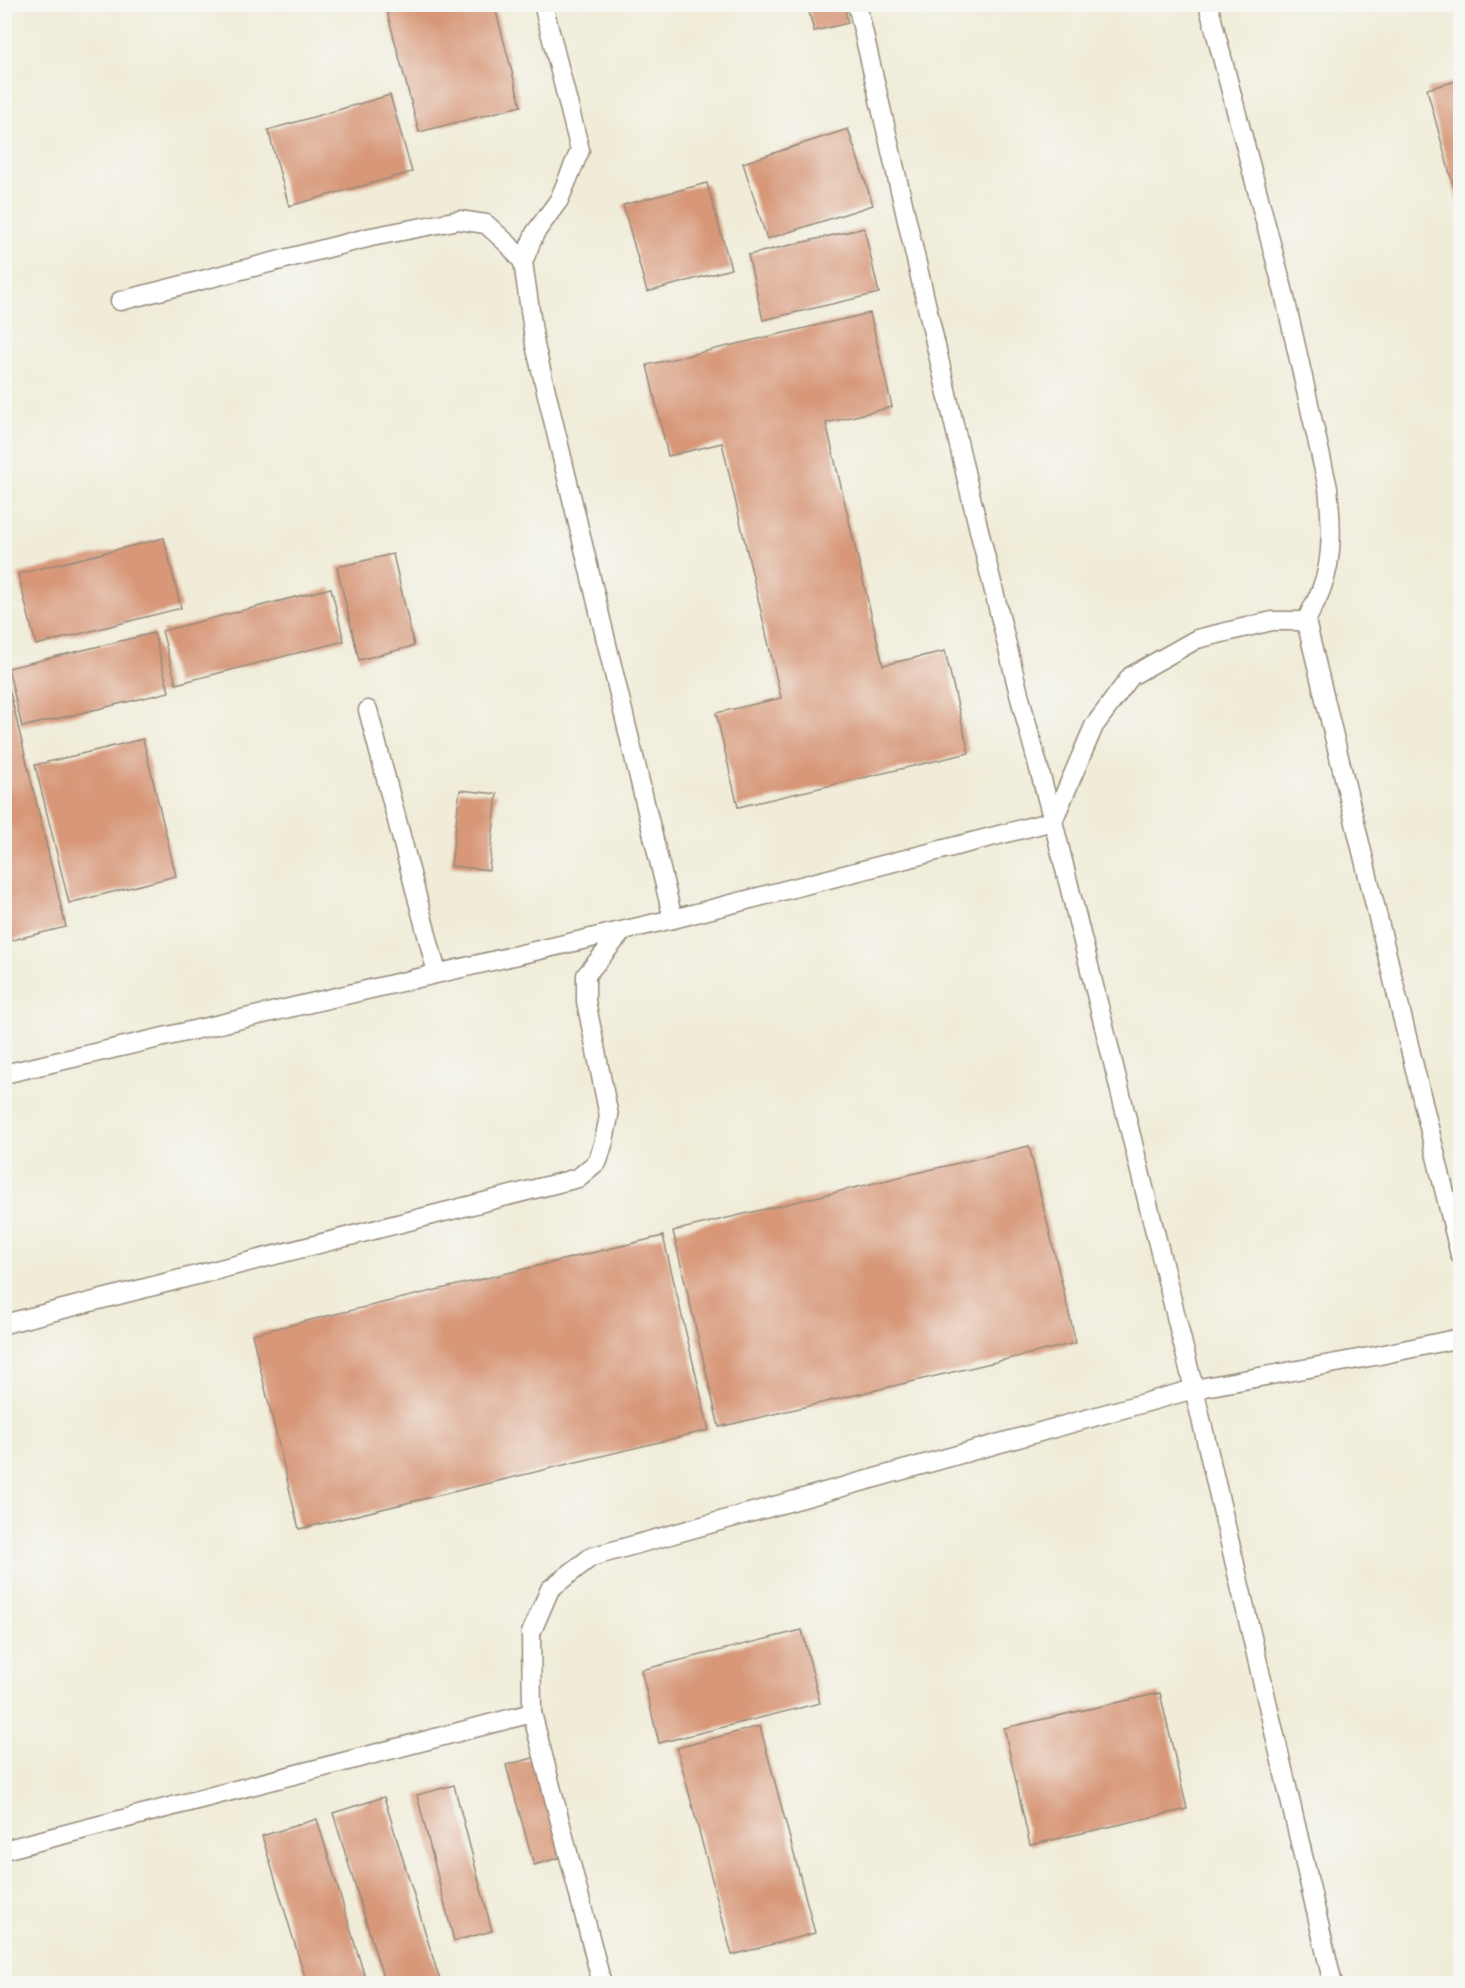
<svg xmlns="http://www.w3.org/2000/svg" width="1465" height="1988" font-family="'Libre Bodoni',serif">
<rect width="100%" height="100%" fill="#f6f6f2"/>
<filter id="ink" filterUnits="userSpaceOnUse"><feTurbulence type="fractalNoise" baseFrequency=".0167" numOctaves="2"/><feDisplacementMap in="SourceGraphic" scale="12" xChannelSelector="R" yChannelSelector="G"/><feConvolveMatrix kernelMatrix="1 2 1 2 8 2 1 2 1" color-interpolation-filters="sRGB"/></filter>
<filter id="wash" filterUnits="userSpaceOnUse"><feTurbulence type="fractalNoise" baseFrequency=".008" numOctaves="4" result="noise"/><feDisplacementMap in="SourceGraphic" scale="24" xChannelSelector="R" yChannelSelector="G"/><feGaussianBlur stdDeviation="1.35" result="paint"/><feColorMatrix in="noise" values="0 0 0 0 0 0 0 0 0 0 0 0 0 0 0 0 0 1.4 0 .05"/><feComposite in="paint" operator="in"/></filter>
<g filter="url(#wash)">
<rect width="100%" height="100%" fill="#f0ecd8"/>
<g id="blocks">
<!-- building -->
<g fill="#d79778">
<polygon points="385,4 494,4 521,106 419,132"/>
<polygon points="807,4 844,4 848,23 814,31"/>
<polygon points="1460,80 1460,211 1427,89"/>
<polygon points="390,95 412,172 289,206 268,130"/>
<polygon points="848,129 873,205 767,239 743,163"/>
<polygon points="707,183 731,269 647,292 623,205"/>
<polygon points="864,228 879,293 763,320 748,255"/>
<polygon points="870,313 892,407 826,423 883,665 945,651 969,753 738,807 716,713 781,698 722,443 668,456 647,365"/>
<polygon points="164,538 181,608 36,645 18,574"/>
<polygon points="393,554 414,646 359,660 337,567"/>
<polygon points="331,588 344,641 176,684 162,631"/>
<polygon points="154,633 169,692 22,727 8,668"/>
<polygon points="4,667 66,927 4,942"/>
<polygon points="143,739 176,876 69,903 35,765"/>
<polygon points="460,790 497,794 489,870 451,866"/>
<polygon points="1029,1146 1076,1343 719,1427 673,1231"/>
<polygon points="663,1236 709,1430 299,1529 252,1334"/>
<polygon points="802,1630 820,1703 659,1743 641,1670"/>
<polygon points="1160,1693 1187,1809 1030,1845 1004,1728"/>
<polygon points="760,1726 815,1933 732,1955 677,1748"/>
<polygon points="541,1756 568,1855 534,1865 506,1765"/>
<polygon points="454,1785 492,1931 454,1941 417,1795"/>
<polygon points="384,1797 441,1984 385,1984 333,1813"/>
<polygon points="317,1819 367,1984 307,1984 262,1836"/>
</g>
</g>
</g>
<g filter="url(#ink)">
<use href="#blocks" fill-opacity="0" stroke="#968b7b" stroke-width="1.5"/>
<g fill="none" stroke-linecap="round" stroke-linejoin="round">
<!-- lane casing -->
<g stroke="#968b7b" stroke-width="21">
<g id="lane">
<polyline points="543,4 580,150 559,200 535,233 523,262 535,345 673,919"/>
<polyline points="857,4 969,489 1020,698 1053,821 1194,1389 1333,1984"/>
<path d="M 1208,4 L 1283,289 L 1328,488 C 1331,519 1334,557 1322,587 C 1318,599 1311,610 1306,621"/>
<polyline points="120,301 371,237 459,220 486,224 509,245 523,262"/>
<polyline points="368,710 437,973"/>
<polyline points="4,1074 673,919 1053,821 1094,726 1131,676 1197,639 1272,621 1306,621 1460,1255"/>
<polyline points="4,1324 578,1178 598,1161 604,1141 609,1116 586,1001 586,975 623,931"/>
<polyline points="4,1850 532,1713"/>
<polyline points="602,1984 532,1713 531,1633 550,1589 591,1557 1194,1389 1380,1355 1460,1338"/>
</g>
</g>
<!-- lane -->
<use href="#lane" stroke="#fff" stroke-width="18"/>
</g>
</g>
<!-- margin -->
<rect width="1465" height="1988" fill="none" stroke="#f6f6f2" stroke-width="24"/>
</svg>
